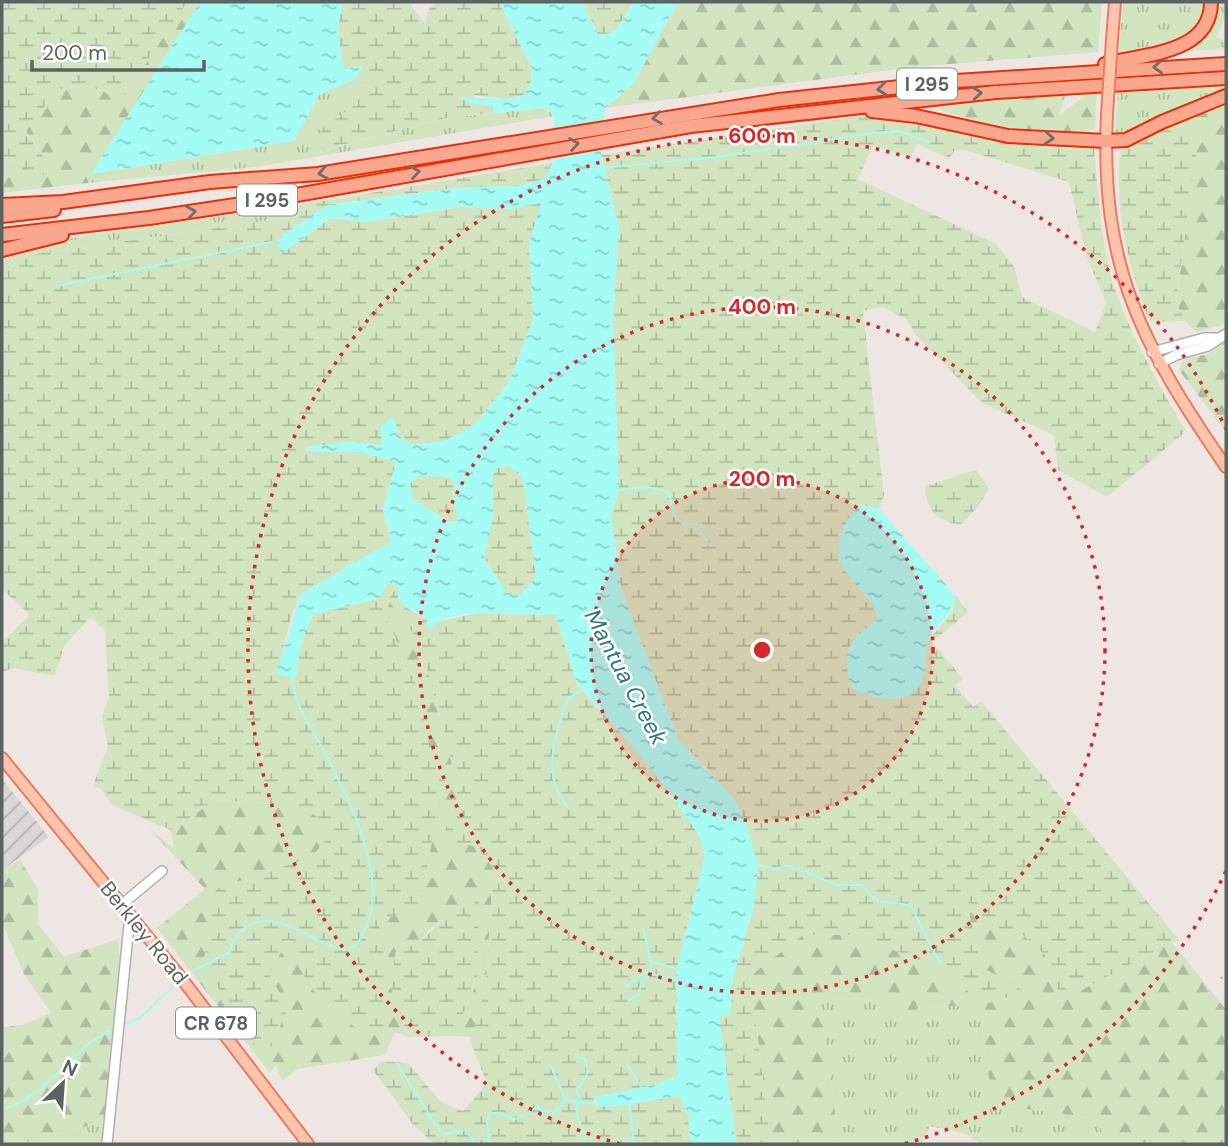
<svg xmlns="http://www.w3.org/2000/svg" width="1228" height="1146" font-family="'DM Sans',sans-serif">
<defs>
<pattern id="industrial-furrows" width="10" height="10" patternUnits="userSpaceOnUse" patternTransform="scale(1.75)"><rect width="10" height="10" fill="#dcd7d6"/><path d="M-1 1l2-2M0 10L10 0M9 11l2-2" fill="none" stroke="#b5b2b1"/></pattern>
<pattern id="grass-tufts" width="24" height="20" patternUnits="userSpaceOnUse" patternTransform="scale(1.75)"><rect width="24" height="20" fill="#d3e5c0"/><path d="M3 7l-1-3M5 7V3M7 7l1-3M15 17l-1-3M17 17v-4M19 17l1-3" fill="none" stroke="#aebda0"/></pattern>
<pattern id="forest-firs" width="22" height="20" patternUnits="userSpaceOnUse" patternTransform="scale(1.75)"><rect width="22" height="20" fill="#d3e5c0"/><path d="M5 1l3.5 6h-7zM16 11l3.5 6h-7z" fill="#aebda0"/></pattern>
<pattern id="wetland-marsh" width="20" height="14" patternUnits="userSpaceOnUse" patternTransform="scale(1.75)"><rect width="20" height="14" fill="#d3e5c0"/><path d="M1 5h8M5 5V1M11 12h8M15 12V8" fill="none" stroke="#aebda0"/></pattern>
<pattern id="water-ripples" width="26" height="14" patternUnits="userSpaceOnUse" patternTransform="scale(1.75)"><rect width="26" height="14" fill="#a5fcf5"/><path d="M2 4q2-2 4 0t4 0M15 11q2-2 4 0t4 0" fill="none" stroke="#89d0ca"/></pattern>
</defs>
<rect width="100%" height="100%" fill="#eee6e3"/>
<!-- industrial -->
<polygon fill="url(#industrial-furrows)" points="2,779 49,837 2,870"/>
<!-- grass -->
<g fill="url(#grass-tufts)">
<polygon points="1123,2 1208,2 1205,22 1178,44 1119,51"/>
<polygon points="1215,2 1226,2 1226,13 1217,37 1226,41 1226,49 1175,52 1199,39"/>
<polygon points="363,66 367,79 355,105 322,129 311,153 446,118 544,108 554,116 256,167 87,183 91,174 294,141 319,95 354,80"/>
<polygon points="1226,86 1226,94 1124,136 1115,135 1118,92"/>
<polygon points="298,205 299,216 15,257 2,262 2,254 36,243"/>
<polygon points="883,998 919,1007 961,1006 982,1021 985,1057 994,1104 1096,1119 1109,1144 981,1144 966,1134 930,1126 921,1144 833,1144 835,1110 820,999"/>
<polygon points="103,1122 101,1144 18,1144"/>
</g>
<!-- forest -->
<g fill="url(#forest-firs)">
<polygon points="187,2 200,2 87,183 2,193 2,169 12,160 43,177 47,161 26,131 57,90 86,85 122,99"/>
<polygon points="682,2 1102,2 1098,52 913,67 605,108 634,83 676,5"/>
<polygon points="1090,92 1097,94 1095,129 1083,133 987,126 937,109 986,99 1065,96 1059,115"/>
<polygon points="1226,103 1226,324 1196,332 1185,321 1176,303 1197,147 1182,119"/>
<polygon points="1226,342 1226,432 1179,370 1183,360 1208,354"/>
<polygon points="388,583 398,586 388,600 420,642 450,755 457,797 441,841 476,846 493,867 486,986 472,1037 453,1036 477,982 471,892 457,909 428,931 390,984 408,1037 395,1032 385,1055 298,1069 282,1081 276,1065 270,1073 157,928 205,889 149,829 174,848 171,830 215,800 292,804 313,814 333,830 312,857 216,889 269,973 288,940 300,944 387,951 378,922 431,836 445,774 429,751 427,709 378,599"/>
<polygon points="20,860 38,889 38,924 64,957 118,939 122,996 103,1122 18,1144 2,1144 2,1028 25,1024 51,1013 24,974 2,922 2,870"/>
<polygon points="965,899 1005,946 1022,934 1045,955 1061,1001 1172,942 1226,1010 1226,1144 1109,1144 1096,1119 994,1104 985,1057 982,1021 961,1006 919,1007 902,1023 896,1004 883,998 820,999 835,1110 833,1144 771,1144 750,976 804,934 855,935 935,966 985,1004 1025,992 983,968 969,914 956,905"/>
</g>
<!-- wetland -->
<g fill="url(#wetland-marsh)" fill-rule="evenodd">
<polygon points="2,2 187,2 122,99 86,85 57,90 26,131 47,162 43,177 12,160 2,169"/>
<path d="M 344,2 L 409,2 L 425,24 L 428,10 L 436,2 L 499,2 L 532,68 L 531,81 L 525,95 L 504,99 L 474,95 L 468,103 L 492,105 L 494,113 L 446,118 L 310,153 L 322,129 L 355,105 L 367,79 L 363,66 L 344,69 C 340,47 334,23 344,2 Z"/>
<polygon points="583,2 634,2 616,30 598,35"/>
<path d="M 881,113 L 966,134 L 1094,147 C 1098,190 1100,237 1112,280 C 1128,332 1158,383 1185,430 L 1182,435 L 1107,497 L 1058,470 L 1054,435 L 982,403 L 915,334 L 906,319 L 882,307 L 863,311 L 884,495 L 879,509 L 862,505 L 859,588 L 876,608 L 878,619 L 869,625 L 924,676 L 927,643 L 953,610 L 956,596 L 968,612 L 932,642 L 963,679 L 955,686 L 973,707 L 981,701 L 1180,941 L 1172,942 L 1061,1001 L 1045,955 L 1022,934 L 1005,946 L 965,899 L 956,905 L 969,914 L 983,968 L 1026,992 L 985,1004 L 935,966 L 855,935 L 804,934 L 750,976 L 771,1144 L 736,1144 L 718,1015 L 730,1016 L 733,978 L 754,906 L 710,771 L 678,740 L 621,589 L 611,515 L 619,490 L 613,320 L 619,228 L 601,155 ZM 917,144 L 949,159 L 955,150 L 965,150 L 1069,182 L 1086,254 L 1106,303 L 1095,332 L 1022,297 L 1014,266 L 996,244 L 858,179 L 873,145 L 910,158 Z"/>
<path d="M 1182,119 L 1197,147 L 1176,302 L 1185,321 L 1150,322 C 1128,268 1114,209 1120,151 L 1132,140 Z"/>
<polygon points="552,163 546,179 519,186 454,188 327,205 300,241 330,218 366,222 459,207 508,209 542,202 529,243 533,319 509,382 474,425 444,441 414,445 399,436 394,416 381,445 347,442 306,451 362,452 396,462 383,510 391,542 301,594 291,618 277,674 296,677 301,644 313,614 378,599 427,709 429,751 446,774 419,906 378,922 387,951 386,1033 359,1030 324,1006 299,968 300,944 288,940 269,974 288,1008 271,1047 258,1049 203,965 216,889 312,857 333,830 313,814 292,804 215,800 171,830 112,805 100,788 93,786 108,746 102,717 109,697 105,631 91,617 64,646 55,676 13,668 2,672 2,642 30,615 2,589 2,262 15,257 299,216 298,205"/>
<polygon points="509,466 523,478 536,578 519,596 506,592 484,558 493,475 496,468"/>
<path d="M 976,470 L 989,488 L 980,504 L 962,524 C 938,524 925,508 925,486 Z"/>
<polygon points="418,476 449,477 456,486 453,495 459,521 449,522 413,499 410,484"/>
<polygon points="398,586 410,610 435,622 478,613 556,615 577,684 638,752 673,798 699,835 705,856 676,972 677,1077 658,1084 596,1097 593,1105 611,1107 680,1096 688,1116 691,1144 435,1144 415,1127 373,1070 381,1061 408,1063 441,1102 463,1111 487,1083 470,1042 486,986 493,868 476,846 441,841 457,797 450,755 420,642 388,600"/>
<polygon points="471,892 479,897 477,982 453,1036 408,1037 390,984 397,946 416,946"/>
</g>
<!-- water -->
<g fill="url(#water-ripples)" fill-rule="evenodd">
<path d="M 200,2 L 344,2 C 334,23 340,47 344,69 L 363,66 L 354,80 L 319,95 L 294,141 L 91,174 Z"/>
<path d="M 499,2 L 583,2 L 598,35 L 616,30 L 634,2 L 682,2 L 676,5 L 634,83 L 605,108 L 601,155 L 619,228 L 613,320 L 619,490 L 611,515 L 621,589 L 678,739 L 733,798 L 744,817 L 758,866 L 754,906 L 733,978 L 730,1016 L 719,1015 L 736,1144 L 691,1144 L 688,1116 L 680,1096 L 611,1107 L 591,1105 L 596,1104 L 596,1097 L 658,1084 L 677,1076 L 676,972 L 705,856 L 699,835 L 673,798 L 638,752 L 577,683 L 556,615 C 524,616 451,604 429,629 L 424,614 L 410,610 L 398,600 L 398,586 L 388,583 L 378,599 L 313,614 L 301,644 L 296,678 L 276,674 L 301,594 L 391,542 L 383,510 L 396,462 L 361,452 L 305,451 L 308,447 L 347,442 L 381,445 L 381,427 L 393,416 L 399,436 L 414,445 L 444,441 L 474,425 L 509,382 L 533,319 L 529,243 L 541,203 L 508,209 L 459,207 L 366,222 L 330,218 L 283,253 L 278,248 L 284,234 L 327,205 L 454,188 L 519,186 L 546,178 L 555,156 L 554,116 L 544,108 L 494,113 L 492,105 L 468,103 L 459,97 L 504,99 L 525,95 L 531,81 L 532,68 ZM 509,466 L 523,478 L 536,578 L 519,596 L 506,592 L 484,558 L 493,517 L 493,475 L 496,468 ZM 418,476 L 449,477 L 456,486 L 453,495 L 458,521 L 449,522 L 413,499 L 410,484 Z"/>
<path d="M 862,505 L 879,509 L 956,596 C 952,619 936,622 928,641 C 924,651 926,663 924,674 C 916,708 875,702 852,688 C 841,653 847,640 878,619 C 871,587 831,576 840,540 C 844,523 848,516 862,505 Z"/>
</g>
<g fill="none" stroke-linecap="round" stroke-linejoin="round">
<!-- stream -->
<g stroke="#a5fcf5" stroke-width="2">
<polyline points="602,168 717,157 872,133 899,131 930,142"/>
<polyline points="56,286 281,240"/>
<polyline points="619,490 648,487 666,491 673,504 673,515 684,524 696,524 710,546"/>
<polyline points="344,567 354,561"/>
<path d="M 567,806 C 541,775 555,732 568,698 L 583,690"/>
<path d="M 757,865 L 775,869 L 788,865 L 837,885 L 862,885 C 879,909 887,899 911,906 L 940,964"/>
<polyline points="653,962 677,969"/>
<path d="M 193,971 L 230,952 C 232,948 232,941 236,937 C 265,897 312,944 344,950 C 357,948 360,940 365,929 C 391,878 346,792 321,746 C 308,722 294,705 292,677"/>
<polyline points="625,987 644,973 676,979"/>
<polyline points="628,1000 638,996 642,981 650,975 651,962 643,928"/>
<polyline points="124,1025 140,1018 177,983"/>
<path d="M 576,1057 L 585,1059 C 591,1073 585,1081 576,1090 L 582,1102"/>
<polyline points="396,1062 439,1130 446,1134 465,1130 476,1144"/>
<polyline points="551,1066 565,1099"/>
<polyline points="628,1066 642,1088"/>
<polyline points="566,1100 596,1104"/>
<path d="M 577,1102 C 574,1115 584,1130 586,1143"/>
<polyline points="629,1103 634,1144"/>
<path d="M 2,1110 C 55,1091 63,1054 110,1031"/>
<polyline points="489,1144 487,1120 490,1113 502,1113 514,1120 537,1107 552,1115 565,1101"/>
</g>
<!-- minor casing -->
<g stroke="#acb2b3" stroke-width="12">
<g id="minor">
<polyline points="1152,352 1204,338 1220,338"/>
<polyline points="1159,364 1176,355 1208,346 1226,334"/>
<polyline points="121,905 162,871"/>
<polyline points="107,1144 130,915"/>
</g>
</g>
<!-- major casing -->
<g stroke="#ed7b5d" stroke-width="14">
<g id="major">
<polyline points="1112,40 1115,2"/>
<path d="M 1107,114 C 1100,268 1141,343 1226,467"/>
<polyline points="2,758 182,979 308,1144"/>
</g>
</g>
<!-- highway casing -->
<g stroke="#e92f07" stroke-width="16">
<g id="highway">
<path d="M 1105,64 C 1144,54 1211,54 1211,2"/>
<polyline points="872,111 916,116 1008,136 1106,141 1126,140 1162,122 1226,96"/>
<polyline points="2,205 63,202 210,182 318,174 779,100 956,81 1226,64"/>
<polyline points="2,216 54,210"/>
<polyline points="2,235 149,218 262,201 691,126 996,92 1226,78"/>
<polyline points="2,250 62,235"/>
</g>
</g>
<!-- minor -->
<use href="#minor" stroke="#fff" stroke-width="9"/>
<!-- major -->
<use href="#major" stroke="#fcc4aa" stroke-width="10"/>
<!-- highway -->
<use href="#highway" stroke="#f9a78f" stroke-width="12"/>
<!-- rail -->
<polyline stroke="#b0b1b1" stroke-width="2" stroke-dasharray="2 9" stroke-linecap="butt" points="1221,977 1226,985"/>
<!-- major-bridge casing -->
<g stroke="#ed7b5d" stroke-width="14" stroke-linecap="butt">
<polyline id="major-bridge" points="1107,114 1112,40"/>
</g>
<!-- major-bridge -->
<use href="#major-bridge" stroke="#fcc4aa" stroke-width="10"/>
</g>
<!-- one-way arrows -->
<defs><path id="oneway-chevron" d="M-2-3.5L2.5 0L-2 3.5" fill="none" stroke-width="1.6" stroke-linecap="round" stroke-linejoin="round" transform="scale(1.75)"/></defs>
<g stroke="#736d6a">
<use href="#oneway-chevron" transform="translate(1158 67) rotate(178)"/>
<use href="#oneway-chevron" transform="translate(882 89) rotate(174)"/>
<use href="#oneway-chevron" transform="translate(977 93) rotate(-5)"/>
<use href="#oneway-chevron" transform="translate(657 118) rotate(172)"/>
<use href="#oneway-chevron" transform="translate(1049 138) rotate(3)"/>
<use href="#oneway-chevron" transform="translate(574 144) rotate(-9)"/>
<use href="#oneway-chevron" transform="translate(415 172) rotate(-10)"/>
<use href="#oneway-chevron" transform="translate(323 173) rotate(171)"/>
<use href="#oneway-chevron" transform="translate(191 212) rotate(-9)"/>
</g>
<!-- distance rings -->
<circle cx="762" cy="650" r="171" fill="#d62828" fill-opacity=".12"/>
<g fill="none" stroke="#d62828" stroke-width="3.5" stroke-dasharray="3.5 7">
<circle cx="762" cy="650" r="171"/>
<circle cx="762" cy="650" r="343"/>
<path d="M1226 871A514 514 0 0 1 904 1144M620 1144A514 514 0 1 1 1226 429"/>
</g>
<g text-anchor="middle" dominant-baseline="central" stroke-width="5" stroke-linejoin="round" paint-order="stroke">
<!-- shield labels -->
<g fill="#fff" stroke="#8c9292" stroke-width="2">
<rect x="897" y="68.5" width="60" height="31" rx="5"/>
<rect x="237" y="184.5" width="60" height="31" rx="5"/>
<rect x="176" y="1007.5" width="80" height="31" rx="5"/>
</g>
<g font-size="19" font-weight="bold" fill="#5b6363">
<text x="927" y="84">I 295</text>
<text x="267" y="200">I 295</text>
<text x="216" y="1023">CR 678</text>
</g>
<!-- street labels -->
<g font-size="21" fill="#5b6363" stroke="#fff">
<text transform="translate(144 933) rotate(51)">Berkley Road</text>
</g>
<!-- water labels -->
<g font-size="23" font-style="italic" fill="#327979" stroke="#fff">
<text transform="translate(626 677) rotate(62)">Mantua Creek</text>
</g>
</g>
<circle cx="762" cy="650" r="10" fill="#d62828" stroke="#fff" stroke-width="3.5"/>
<g font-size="21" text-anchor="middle" font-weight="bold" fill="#d62828" stroke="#fff" stroke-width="5" stroke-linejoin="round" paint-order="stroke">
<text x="762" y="143">600 m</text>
<text x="762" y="314">400 m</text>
<text x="762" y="486">200 m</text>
</g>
<!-- border -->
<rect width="1228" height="1146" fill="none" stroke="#5b6363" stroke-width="7"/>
<!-- north arrow -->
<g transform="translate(63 1083) rotate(25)" stroke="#ffffff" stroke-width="5" paint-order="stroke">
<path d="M0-5L12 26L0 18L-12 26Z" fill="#5b6363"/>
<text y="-10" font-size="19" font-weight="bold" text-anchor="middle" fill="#5b6363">N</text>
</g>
<!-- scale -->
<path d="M32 60v10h172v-10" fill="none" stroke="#5b6363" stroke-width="3.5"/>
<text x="42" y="60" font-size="21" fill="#5b6363" stroke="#ffffff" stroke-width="5" paint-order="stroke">200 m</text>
</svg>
